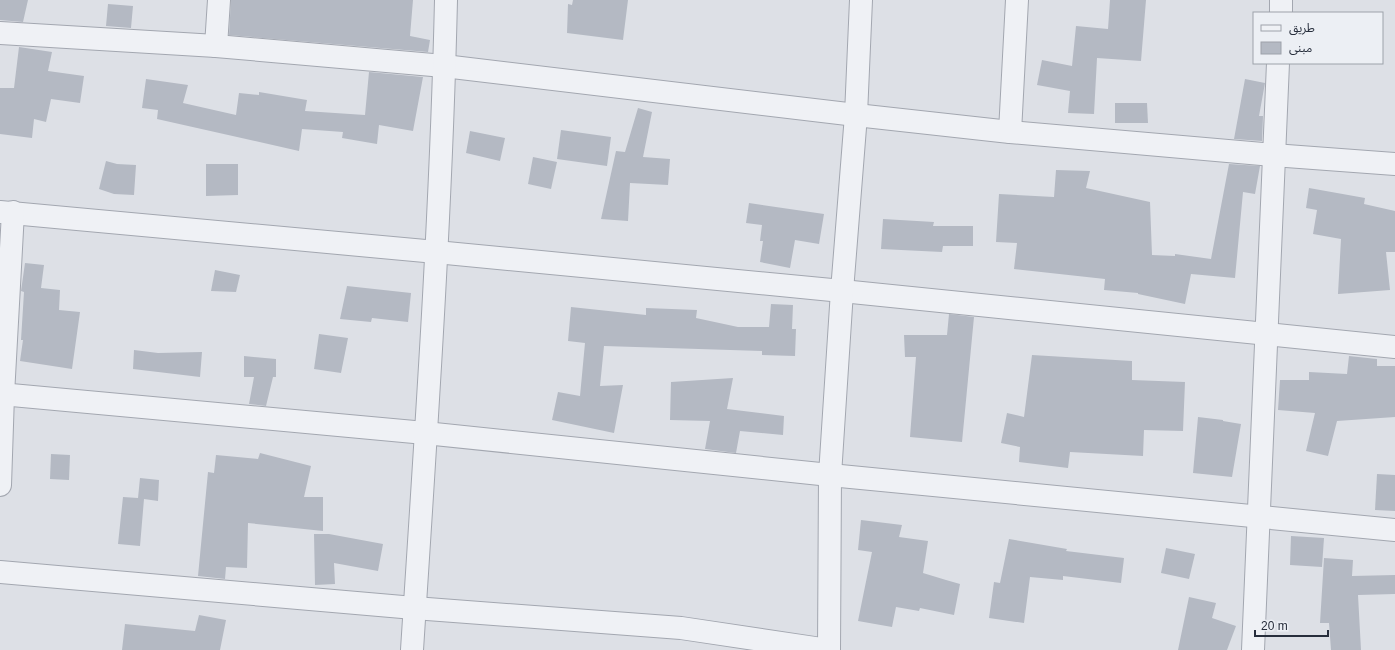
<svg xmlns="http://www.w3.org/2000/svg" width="1395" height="650" font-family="Arial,'Noto Sans Arabic',sans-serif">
<rect width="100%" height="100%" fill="#dde0e6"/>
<!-- building -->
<g fill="#b4b9c3">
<polygon points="0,0 28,0 23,22 0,20"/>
<polygon points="231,0 413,0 410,36 430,40 428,52 229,35"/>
<polygon points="573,0 628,0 623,40 567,33 568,4 572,5"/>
<polygon points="1110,0 1146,0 1141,61 1097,58 1094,114 1068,113 1070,91 1037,85 1042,60 1072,66 1076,26 1108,29"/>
<polygon points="108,4 133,6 131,28 106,26"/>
<polygon points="19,47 52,52 48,71 84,76 80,103 51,99 46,122 34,119 32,138 0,134 0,88 14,88"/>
<polygon points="369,72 423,77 413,131 379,125 377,144 342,138 343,132 302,129 299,151 157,119 158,110 142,108 146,79 188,85 183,103 236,115 239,93 259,95 259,92 307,100 305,111 365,115"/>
<polygon points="1245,79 1265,83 1259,116 1263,116 1262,141 1234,139"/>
<polygon points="1115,103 1147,103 1148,123 1115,123"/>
<polygon points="638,108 652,112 643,157 670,159 668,185 630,183 628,221 601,219 616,151 625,152"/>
<polygon points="561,130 611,137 607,166 557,159"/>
<polygon points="470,131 505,138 500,161 466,153"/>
<polygon points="533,157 557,162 551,189 528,184"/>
<polygon points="106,161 117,164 136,165 134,195 114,194 99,189"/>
<polygon points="206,164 238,164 238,195 206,196"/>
<polygon points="1229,164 1260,166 1255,194 1243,192 1235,278 1191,274 1185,304 1138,294 1138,293 1104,290 1105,279 1014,269 1017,243 996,242 999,194 1054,197 1056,170 1090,171 1086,188 1150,202 1152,255 1175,256 1175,254 1211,259"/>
<polygon points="1309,188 1365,198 1364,204 1395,211 1395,252 1386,252 1390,290 1338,294 1341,239 1313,234 1317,210 1306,208"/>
<polygon points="749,203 824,214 819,244 795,240 790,268 760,262 763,241 760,241 762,225 746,223"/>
<polygon points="883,219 934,222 933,226 973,226 973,246 943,246 942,252 881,249"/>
<polygon points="25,263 44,265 41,288 60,290 59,310 80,312 72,369 20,361 23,340 21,340 24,292 21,291"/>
<polygon points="215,270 240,275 236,292 211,291"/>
<polygon points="347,286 411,293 408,322 372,318 371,322 340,319"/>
<polygon points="771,304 793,305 792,329 796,329 795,356 762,355 762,351 604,346 600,386 623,385 614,433 552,420 558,392 580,396 585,343 568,341 571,307 646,315 646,308 697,310 696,318 738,327 769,327"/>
<polygon points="949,314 974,317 962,442 910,437 916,357 905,357 904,335 947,335"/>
<polygon points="319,334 348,338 341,373 314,369"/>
<polygon points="134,350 158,353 202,352 200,377 133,369"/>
<polygon points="1032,355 1132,361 1132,380 1185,382 1183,431 1144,430 1143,456 1070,452 1068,468 1019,462 1020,447 1001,443 1007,413 1024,417"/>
<polygon points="244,356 276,359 276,377 273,377 266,406 249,404 254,377 244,377"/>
<polygon points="1349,356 1377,359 1377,366 1395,366 1395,417 1337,421 1328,456 1306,451 1315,413 1278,410 1280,380 1309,380 1309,372 1347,374"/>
<polygon points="733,378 727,409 784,416 783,435 740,431 736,453 705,449 710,421 670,420 671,382"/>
<polygon points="1198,417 1223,420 1223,421 1241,424 1232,477 1193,473"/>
<polygon points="260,453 311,466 304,497 323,497 323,531 248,523 247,568 226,567 225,579 198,576 208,472 214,473 216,455 258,459"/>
<polygon points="51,454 70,455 69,480 50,479"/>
<polygon points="1377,474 1395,475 1395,511 1375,510"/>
<polygon points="140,478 159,480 158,501 144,499 140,546 118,544 123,497 138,498"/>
<polygon points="861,520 902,525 899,537 928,541 923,573 946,580 960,584 954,615 920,608 919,611 896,607 892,627 858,621 872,552 858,550"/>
<polygon points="314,534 329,534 383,544 378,571 334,563 335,584 315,585"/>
<polygon points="1291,536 1324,538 1322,567 1290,565"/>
<polygon points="1009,539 1067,549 1066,551 1124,558 1121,583 1063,576 1063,580 1030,577 1024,623 989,618 994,582 1000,583"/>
<polygon points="1166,548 1195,554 1189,579 1161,573"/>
<polygon points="1324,558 1353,560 1352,576 1395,575 1395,594 1358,595 1361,650 1331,650 1329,623 1320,623"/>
<polygon points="1189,597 1216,603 1212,618 1236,626 1227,650 1178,650"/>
<polygon points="199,615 226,620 220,650 122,650 125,624 195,631"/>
</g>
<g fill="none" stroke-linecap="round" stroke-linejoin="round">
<!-- minor casing -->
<g stroke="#a3a7b0" stroke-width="24">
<g id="minor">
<polyline points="1281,13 1281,0"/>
<polyline points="0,33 216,46 444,66 856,115 1010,132 1273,155 1395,164"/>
<polyline points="216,46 219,0"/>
<polyline points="1010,132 1017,0"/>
<polyline points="0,212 436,252 842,291 1395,347"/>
<polyline points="0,394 425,433 830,475 1395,530"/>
<polyline points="0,485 3,395 13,212"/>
<polyline points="0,572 414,608 681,628 828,650"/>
<path d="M 412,650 C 426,434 441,217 446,0"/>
<polyline points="829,650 830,475 842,291 856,115 861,0"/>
<path d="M 1253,650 C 1263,454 1268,259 1278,63"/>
</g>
</g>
<!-- minor -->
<use href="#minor" stroke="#eff1f5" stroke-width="22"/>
</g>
<!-- legend -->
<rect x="1253" y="12" width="130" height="52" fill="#eceff4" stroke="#9da2aa"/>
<rect x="1261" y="25" width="20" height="6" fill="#eff1f5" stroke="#9da2aa"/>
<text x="1289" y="32" font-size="12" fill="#272e3c">طريق</text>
<rect x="1261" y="42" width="20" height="12" fill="#b4b9c3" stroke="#9da2aa"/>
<text x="1289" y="52" font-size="12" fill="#272e3c">مبنى</text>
<!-- scale -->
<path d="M1255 630v6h73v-6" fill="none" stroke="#272e3c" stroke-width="2"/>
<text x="1261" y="630" font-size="12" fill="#272e3c" stroke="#eceff4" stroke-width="3" paint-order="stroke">20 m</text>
</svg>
